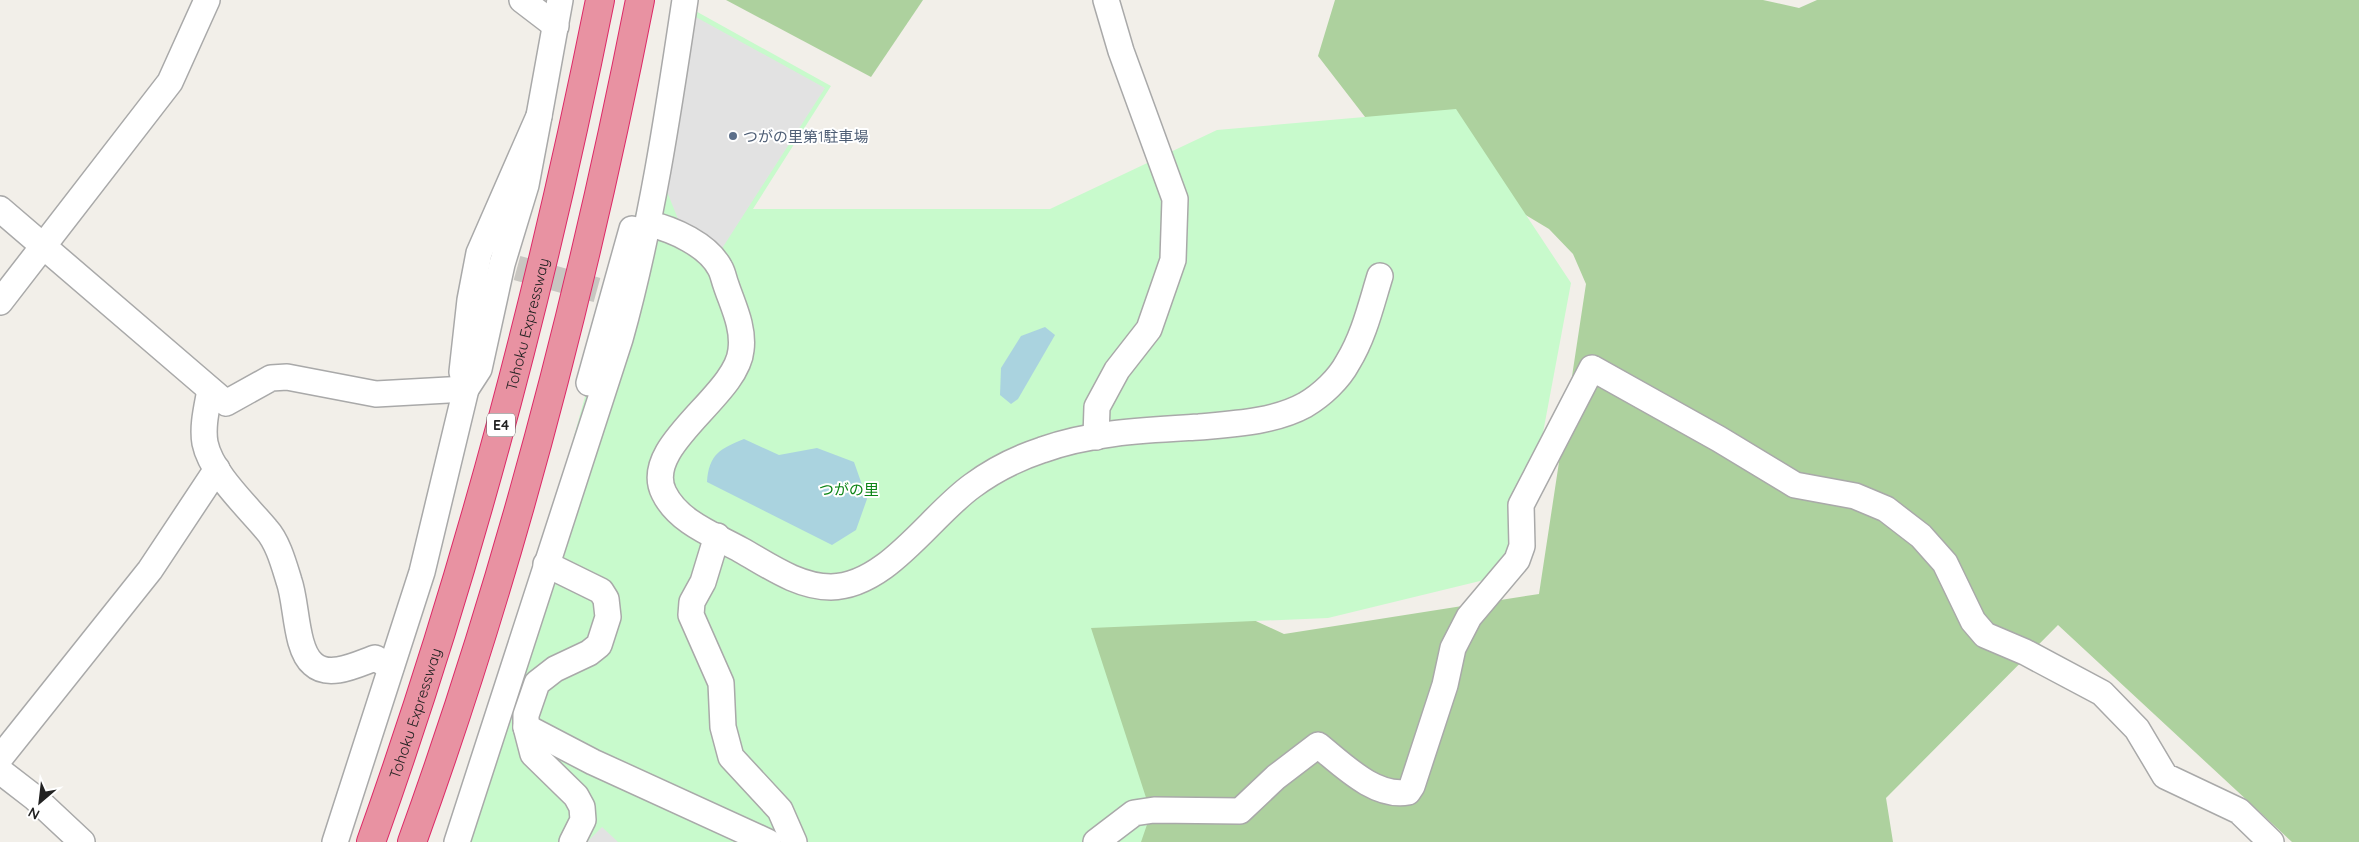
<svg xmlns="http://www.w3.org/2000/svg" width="2359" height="842" font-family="Quicksand,'Noto Sans JP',sans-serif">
<rect width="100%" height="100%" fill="#f2efe9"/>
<!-- forest -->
<g fill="#add19e">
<polygon points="726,0 923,0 871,77"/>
<polygon points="1335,0 1763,0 1799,8 1817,0 2359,0 2359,842 2292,842 2058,625 1886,798 1893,842 915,842 1070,535 1284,634 1539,594 1586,284 1573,254 1549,229 1509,205 1416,183 1318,56"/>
</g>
<!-- park -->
<polygon fill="#c8facc" points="692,9 831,86 753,209 1050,209 1217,130 1456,109 1571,283 1517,572 1328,618 1091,628 1151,813 1141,842 462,842"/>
<!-- parking -->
<g fill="#e2e2e2">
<polygon points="694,16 825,88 721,250 678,219 664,184"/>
<polygon points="602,827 618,842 587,842"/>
</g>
<!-- water -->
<g fill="#aad3df">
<polygon points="1045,327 1055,335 1018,399 1011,404 1000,395 1001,368 1021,336"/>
<path d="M 744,439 L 779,455 L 817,448 L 854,462 L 867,499 L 856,530 L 832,545 L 707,482 C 709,454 720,449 744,439 Z"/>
</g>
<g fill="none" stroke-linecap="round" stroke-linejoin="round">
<!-- minor-tunnel -->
<polyline stroke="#c8c6c1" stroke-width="25" stroke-dasharray="25 12" stroke-linecap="butt" points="517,268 597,290"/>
<!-- minor casing -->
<g stroke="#a9a9a9" stroke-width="28">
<g id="minor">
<polyline points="522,0 556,26"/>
<polyline points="0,209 226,403 271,378 287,377 376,394 466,389"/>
<path d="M 649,224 C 673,229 708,245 720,268 C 723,273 724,280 726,285 C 733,306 744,327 741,350 C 737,396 640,446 664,493 C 678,522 714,535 741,550 C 768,565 798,587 831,587 C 887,586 929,517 972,486 C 992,471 1018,458 1042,450 C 1091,432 1147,430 1199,427 C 1233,424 1274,422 1305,405 C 1322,395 1339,379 1348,362 C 1364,336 1371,305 1380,276"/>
<polyline points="0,302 170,82 207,0"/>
<polyline points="589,383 632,229"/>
<polyline points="466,389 462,372 470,300 479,253 539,116 560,0"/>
<path d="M 210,390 C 207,407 202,426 205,443 C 211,473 247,506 266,529 C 278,542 284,565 289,581 C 297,603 295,649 313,664 C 329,679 358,664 375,658 L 391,667"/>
<polyline points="1096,437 1097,407 1117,370 1149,329 1173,260 1175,199 1121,51 1106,0"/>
<polyline points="717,536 703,582 692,602 691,615 721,683 723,727 731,757 780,810 794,842"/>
<polyline points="546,564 601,591 606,599 608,617 599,645 589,653 555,669 537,683 526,715 526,727 533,754 576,796 582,807 583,820 572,842"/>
<polyline points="526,727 593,762 768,842"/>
<polyline points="0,758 150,570 217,469"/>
<polyline points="0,771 35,798 82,842"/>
<polyline points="335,842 422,572 466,389 479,369 502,264 526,185 539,116"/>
<path d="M 457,842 L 620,339 C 651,228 668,114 685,0"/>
<path d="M 1096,842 L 1134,813 L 1154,810 L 1240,811 L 1276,777 L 1318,745 C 1343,765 1375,798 1408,792 L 1412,786 L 1445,685 L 1453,648 L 1469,617 L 1517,560 L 1522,546 L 1521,505 L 1592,368 L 1719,439 L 1795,485 L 1855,496 L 1886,509 L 1921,536 L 1945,563 L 1973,621 L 1985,635 L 2025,652 L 2102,693 L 2137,729 L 2165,776 L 2239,811 L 2271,842"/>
</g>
</g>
<!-- highway casing -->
<g stroke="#dc2a67" stroke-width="30">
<g id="highway">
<path id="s1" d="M 371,842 C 469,568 543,285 600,0"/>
<path d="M 412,842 C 511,569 584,285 640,0"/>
</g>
</g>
<!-- minor -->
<use href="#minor" stroke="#fff" stroke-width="25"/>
<!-- highway -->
<use href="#highway" stroke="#e892a2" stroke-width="28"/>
</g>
<!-- markers -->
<circle fill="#5c6f8a" stroke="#fff" stroke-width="2" cx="733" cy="136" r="5"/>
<g text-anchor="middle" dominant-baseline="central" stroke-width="4" stroke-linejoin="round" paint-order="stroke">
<!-- shield labels -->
<rect fill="#fff" stroke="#646464" stroke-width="1" x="487" y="413.5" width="28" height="23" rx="4"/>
<g font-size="14" font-weight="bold" fill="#222">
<text x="501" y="425">E4</text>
</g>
<!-- service labels -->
<g font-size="15" fill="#4e5e75" stroke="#fff" text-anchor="start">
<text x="743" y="136">つがの里第1駐車場</text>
</g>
<!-- street labels -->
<g font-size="15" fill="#222" stroke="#fff">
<text stroke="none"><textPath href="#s1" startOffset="541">Tohoku Expressway</textPath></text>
<text stroke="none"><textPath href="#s1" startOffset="136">Tohoku Expressway</textPath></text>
</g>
<!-- park labels -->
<g font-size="15" fill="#0c8416" stroke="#fff">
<text x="849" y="489">つがの里</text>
</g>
</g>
<!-- north arrow -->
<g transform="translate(40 802) rotate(208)" stroke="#ffffff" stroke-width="4" paint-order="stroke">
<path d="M0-4L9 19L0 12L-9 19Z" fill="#222222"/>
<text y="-8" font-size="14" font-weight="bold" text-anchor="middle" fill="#222222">N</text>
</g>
</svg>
